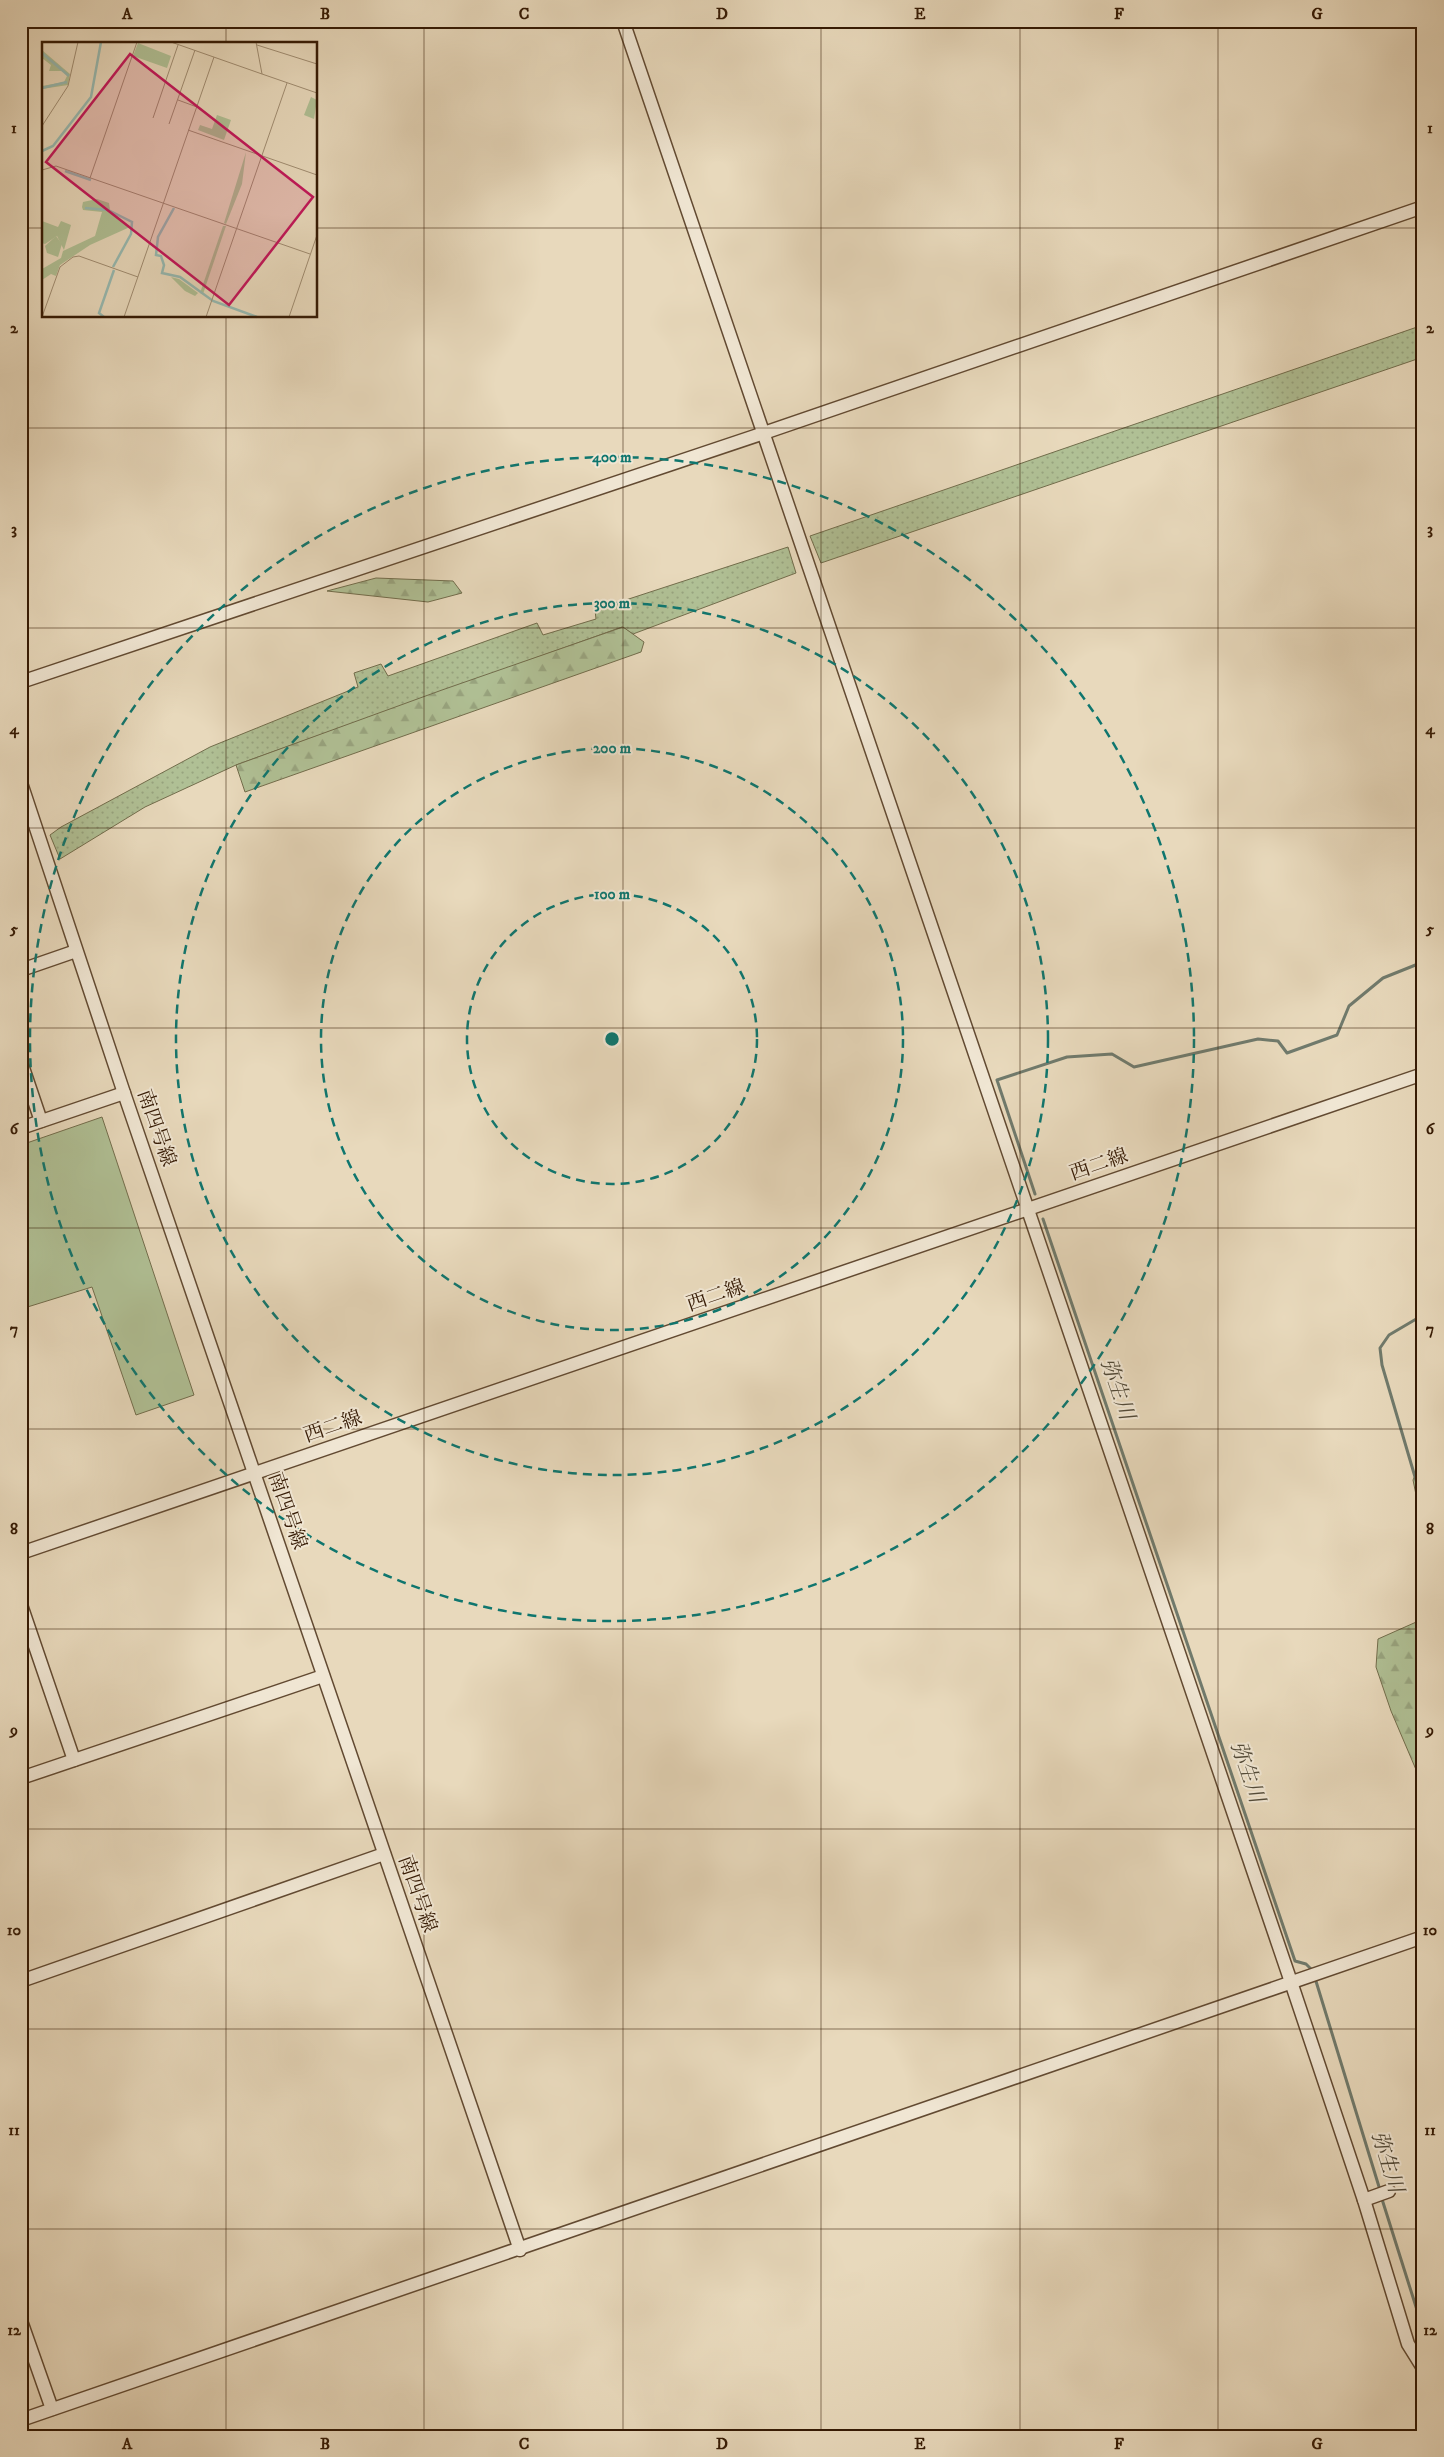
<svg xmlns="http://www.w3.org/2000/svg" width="1444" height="2457" font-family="'IM FELL DW Pica','Noto Serif JP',serif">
<defs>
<pattern id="grass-dots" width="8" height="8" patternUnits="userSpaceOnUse" patternTransform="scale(1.25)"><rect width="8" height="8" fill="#b0c095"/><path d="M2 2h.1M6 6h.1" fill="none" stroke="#98a47f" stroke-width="1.8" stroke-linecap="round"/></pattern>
<pattern id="forest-firs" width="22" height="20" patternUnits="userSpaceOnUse" patternTransform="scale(1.25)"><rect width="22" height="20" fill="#b0c095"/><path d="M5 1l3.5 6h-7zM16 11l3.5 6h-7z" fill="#98a47f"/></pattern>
</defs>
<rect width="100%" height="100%" fill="#e8d9bc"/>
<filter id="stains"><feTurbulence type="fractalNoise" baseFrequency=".004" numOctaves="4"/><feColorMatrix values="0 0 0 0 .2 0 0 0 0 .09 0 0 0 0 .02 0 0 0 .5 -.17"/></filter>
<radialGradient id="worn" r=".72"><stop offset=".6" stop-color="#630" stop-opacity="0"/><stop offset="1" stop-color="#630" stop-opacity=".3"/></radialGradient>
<!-- grass -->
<g fill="url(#grass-dots)" stroke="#726d4c">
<polygon points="1423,325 1423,357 821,563 810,536"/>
<polygon points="788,547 796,573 633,634 622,627 236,765 145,807 60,859 50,835 61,827 210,747 358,687 354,673 381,664 388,676 537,623 543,635 596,619 595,610"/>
</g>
<!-- forest -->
<g fill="url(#forest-firs)" stroke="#726d4c">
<polygon points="376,578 453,581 462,593 428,602 327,591"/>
<polygon points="623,627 644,642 641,652 245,792 236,765 442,690"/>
<polygon points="1423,1457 1423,1529 1413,1480"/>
<polygon points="1423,1619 1423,1786 1391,1711 1376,1667 1378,1639"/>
</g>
<!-- garden -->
<polygon fill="#b0c095" stroke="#726d4c" points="102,1117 194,1395 136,1415 92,1287 21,1309 21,1145"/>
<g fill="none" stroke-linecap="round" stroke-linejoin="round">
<!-- stream -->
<g stroke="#707a6c" stroke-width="3">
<polyline points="1035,1194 997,1080 1067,1057 1112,1054 1134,1067 1258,1039 1278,1041 1287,1053 1337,1035 1349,1006 1383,978 1423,962"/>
<polyline points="1043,1219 1295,1961 1306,1964 1314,1972"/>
<polyline points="1423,1315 1389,1335 1380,1348 1382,1365 1423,1504"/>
<polyline points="1315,1978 1380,2190"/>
<polyline points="1381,2196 1423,2329"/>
</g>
<!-- minor casing -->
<g stroke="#624a32" stroke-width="15">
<g id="minor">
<polyline points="623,21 1291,1982 1364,2200 1408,2344 1423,2368"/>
<polyline points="21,682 764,433 1423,207"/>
<polyline points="21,783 124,1093 520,2250"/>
<polyline points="21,970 76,951"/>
<polyline points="21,1062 41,1121"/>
<polyline points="21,1128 124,1093"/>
<polyline points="21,1553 1423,1074"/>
<polyline points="21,1605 74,1760"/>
<polyline points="21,1778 323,1676"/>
<polyline points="21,1981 384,1854"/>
<polyline points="1364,2200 1389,2191"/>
<polyline points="21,2321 52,2409"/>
<polyline points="21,2420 1423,1937"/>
</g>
</g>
<!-- minor -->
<use href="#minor" stroke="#f0e6d3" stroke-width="12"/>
</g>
<!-- grid -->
<path fill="none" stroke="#351a04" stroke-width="1" stroke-opacity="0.55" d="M 226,21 L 226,44M 424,21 L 424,2436M 623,21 L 623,2436M 821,21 L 821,2436M 1020,21 L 1020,2436M 1218,21 L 1218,2436M 21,228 L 44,228M 316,228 L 1423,228M 226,316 L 226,2436M 21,428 L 1423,428M 21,628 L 1423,628M 21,828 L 1423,828M 21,1028 L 1423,1028M 21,1228 L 1423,1228M 21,1429 L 1423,1429M 21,1629 L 1423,1629M 21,1829 L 1423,1829M 21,2029 L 1423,2029M 21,2229 L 1423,2229"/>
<!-- distance rings -->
<g fill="none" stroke="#0f766e" stroke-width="2.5" stroke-dasharray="9 6">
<circle cx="612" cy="1039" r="145"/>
<circle cx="612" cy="1039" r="291"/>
<circle cx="612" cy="1039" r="436"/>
<circle cx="612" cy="1039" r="582"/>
</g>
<g text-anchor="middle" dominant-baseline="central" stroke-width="4" stroke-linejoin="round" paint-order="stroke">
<!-- street labels -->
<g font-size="20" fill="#351a04" stroke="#f0e6d3">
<text transform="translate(156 1128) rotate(71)">南四号線</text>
<text transform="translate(1099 1165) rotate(-19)">西二線</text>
<text transform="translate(716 1296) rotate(-19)">西二線</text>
<text transform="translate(333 1427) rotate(-19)">西二線</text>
<text transform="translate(287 1511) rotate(71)">南四号線</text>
<text transform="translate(417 1894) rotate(71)">南四号線</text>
</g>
<!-- water labels -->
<g font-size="21" font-style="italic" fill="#524a38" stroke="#f0e6d3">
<text transform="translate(1117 1389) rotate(71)">弥生川</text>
<text transform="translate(1247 1772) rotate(71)">弥生川</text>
<text transform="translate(1387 2162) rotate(73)">弥生川</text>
</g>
</g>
<!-- overview -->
<g transform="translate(42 42)">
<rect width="275" height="275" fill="#e8d9bc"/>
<path d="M 204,110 L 200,142 L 184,182 L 182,181 ZM 181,184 L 184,184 L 161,252 L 158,251 ZM 129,235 L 137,237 L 156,251 L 153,254 L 143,249 Z" fill="#b0c095"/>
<path d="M 0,8 L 28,32 L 26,43 L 0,47 L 0,44 L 22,40 L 25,34 L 21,29 L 7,29 L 9,23 L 0,16 ZM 55,157 L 67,161 L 68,168 L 88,185 L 48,203 L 18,223 L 14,234 L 9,232 L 0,238 L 0,227 L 19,216 L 21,209 L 53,194 L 60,170 L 41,168 L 40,165 L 41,160 ZM 0,179 L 16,185 L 19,179 L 29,183 L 22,208 L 15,194 L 3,202 L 0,201 Z" fill="#b0c095"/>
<path d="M 14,194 L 20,202 L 16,215 L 5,211 L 3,204 Z" fill="#b0c095"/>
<path d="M 96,1 L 129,14 L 125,26 L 91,14 ZM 269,55 L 275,58 L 272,77 L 262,73 ZM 175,73 L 189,78 L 182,98 L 156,88 L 158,83 L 170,87 Z" fill="#b0c095"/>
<path fill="none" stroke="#97bab2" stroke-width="2.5" d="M 0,11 L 27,34M 0,46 L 25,40M 0,109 L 11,104 L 49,55 L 59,0M 23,129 L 49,138M 43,166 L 66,168 L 90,180 L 89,192 L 71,225M 132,166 L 116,195 L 114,213 L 119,214 L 122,223 L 120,231 L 138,235 L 171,259 L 215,275M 62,275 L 57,271 L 72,228"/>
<path fill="none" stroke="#a08d72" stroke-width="1" d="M 129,0 L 220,32M 214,0 L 220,32 L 275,51M 215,3 L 275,22M 136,58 L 155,65M 111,76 L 136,3M 127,82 L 153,8M 0,84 L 26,44 L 36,0M 146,88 L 275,133M 0,128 L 14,124 L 268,212M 48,136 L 95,0M 0,275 L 18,225 L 31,215 L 37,214 L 96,235M 82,275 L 172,15M 164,275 L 245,41M 247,275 L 275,193"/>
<path fill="#c2185b" fill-opacity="0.15" stroke="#c2185b" stroke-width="2.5" d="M 88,12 L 271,155 L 187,263 L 4,120 Z"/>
<rect width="275" height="275" fill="none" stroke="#351a04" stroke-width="2.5"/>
</g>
<circle cx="612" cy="1039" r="8" fill="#0f766e" stroke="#f0e6d3" stroke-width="2.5"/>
<g font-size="15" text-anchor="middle" font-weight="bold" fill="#0f766e" stroke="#f0e6d3" stroke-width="4" stroke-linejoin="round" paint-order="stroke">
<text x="612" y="462">400 m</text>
<text x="612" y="608">300 m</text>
<text x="612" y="753">200 m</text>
<text x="612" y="899">100 m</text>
</g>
<!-- margin -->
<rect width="1444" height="2457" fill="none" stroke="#e8d9bc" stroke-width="55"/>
<rect x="28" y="28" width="1388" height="2402" fill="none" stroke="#351a04" stroke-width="2"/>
<g font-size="16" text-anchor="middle" font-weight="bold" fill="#351a04">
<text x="127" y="19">A</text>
<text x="325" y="19">B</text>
<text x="524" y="19">C</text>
<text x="722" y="19">D</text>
<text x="920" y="19">E</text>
<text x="1119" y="19">F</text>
<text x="1317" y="19">G</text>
<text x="14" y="133">1</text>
<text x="1430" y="133">1</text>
<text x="14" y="333">2</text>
<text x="1430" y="333">2</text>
<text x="14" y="534">3</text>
<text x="1430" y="534">3</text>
<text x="14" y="734">4</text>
<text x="1430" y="734">4</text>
<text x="14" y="934">5</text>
<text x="1430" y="934">5</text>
<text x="14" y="1134">6</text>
<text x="1430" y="1134">6</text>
<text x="14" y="1334">7</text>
<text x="1430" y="1334">7</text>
<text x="14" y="1534">8</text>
<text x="1430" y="1534">8</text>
<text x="14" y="1735">9</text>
<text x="1430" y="1735">9</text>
<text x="14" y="1935">10</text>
<text x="1430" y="1935">10</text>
<text x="14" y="2135">11</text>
<text x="1430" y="2135">11</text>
<text x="14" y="2335">12</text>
<text x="1430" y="2335">12</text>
<text x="127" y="2449">A</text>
<text x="325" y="2449">B</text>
<text x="524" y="2449">C</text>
<text x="722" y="2449">D</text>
<text x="920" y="2449">E</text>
<text x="1119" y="2449">F</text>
<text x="1317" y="2449">G</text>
</g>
<rect width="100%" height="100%" filter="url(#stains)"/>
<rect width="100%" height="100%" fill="url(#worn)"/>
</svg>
